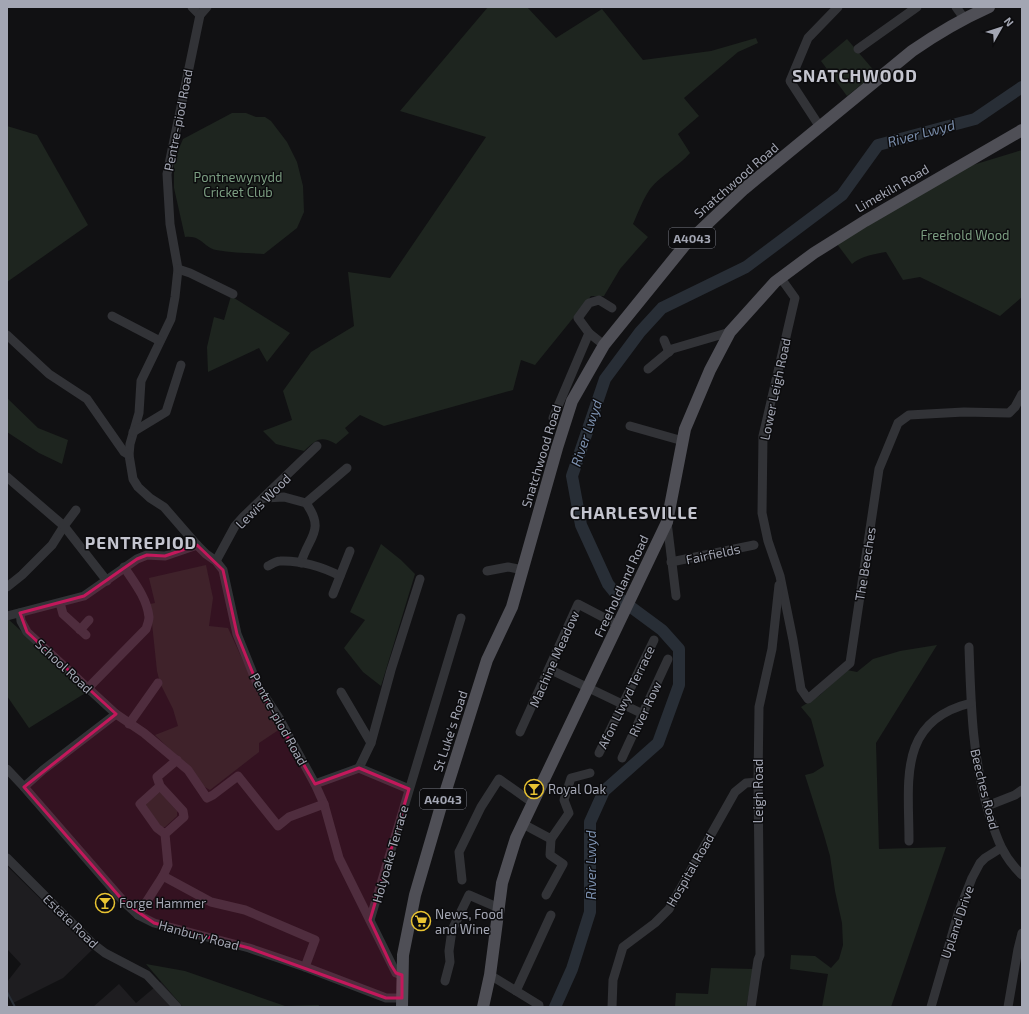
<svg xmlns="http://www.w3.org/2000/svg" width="1029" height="1014" font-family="'Exo 2',sans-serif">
<rect width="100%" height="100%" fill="#111113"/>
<!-- built -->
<g fill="#1e1d20">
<polygon points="7,866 92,950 63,978 13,1003 7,992 7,982 21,964 7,949"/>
<polygon points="161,982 183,1007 93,1007 119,984 136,1003"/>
</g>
<!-- green -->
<g fill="#1e251f">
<path d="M 488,7 L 527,7 L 556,38 L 602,9 L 643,60 L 711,51 L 756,38 L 758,43 L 738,52 L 684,98 L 699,116 L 678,134 L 690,153 C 678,167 661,175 650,189 C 643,199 638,213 633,224 L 648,237 L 620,269 L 604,296 L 591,296 L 535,365 L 521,360 L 513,390 L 384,426 L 360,415 L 345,428 L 349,433 L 336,444 C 319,435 317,440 304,451 L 276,444 L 263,431 L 292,420 L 283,391 L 311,352 L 354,326 L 348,272 L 390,278 L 486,137 L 400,111 Z"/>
<polygon points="847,39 876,73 847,96 821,61"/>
<path d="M 232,113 L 246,113 L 256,117 L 265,117 L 271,121 L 287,142 L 297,162 L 303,186 L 304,212 L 297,228 L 264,254 C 248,253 232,253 216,250 C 204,248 202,235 185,237 L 174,188 L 174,160 L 183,139 Z"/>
<polygon points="7,126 37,135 88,225 7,282"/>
<path d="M 1022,150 L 1022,297 L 1000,316 L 920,277 L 903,280 L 886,252 C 874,254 862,256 852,264 L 837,244 L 963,168 Z"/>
<polygon points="231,296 290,333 267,362 259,348 208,372 207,347 214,317 224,320"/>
<polygon points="7,398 38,428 68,440 62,464 39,453 7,432"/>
<polygon points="381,544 401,560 415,574 381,686 363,672 344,648 365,620 350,612"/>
<polygon points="206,565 213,598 209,626 228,628 256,689 280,729 259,743 259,752 210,790 203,786 190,769 155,735 178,726 173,709 160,683 157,671 150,604 155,603 149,578"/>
<polygon points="7,618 87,692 29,728 7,696"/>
<polygon points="937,645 876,743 879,849 946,847 891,1007 822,1007 828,974 790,969 791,955 815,956 831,968 839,959 843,945 842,923 835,891 830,856 824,835 805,775 813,773 824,766 811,719 801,707 820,695 847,670 857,672 873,659 900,651"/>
<polygon points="160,792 177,811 177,816 165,827 161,827 145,804"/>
<polygon points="146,964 185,971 285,1006 319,1005 318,1007 183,1007"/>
<polygon points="711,968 754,969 746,1007 675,1007 676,993 708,994"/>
</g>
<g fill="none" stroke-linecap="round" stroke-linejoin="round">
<!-- stream -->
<polyline stroke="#282e36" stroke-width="2" points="7,992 15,1007"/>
<!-- river -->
<polyline stroke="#282e36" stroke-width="12" points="555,1007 572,969 590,912 590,822 604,791 658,743 679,685 679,649 662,630 620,599 608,584 581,525 572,476 605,379 640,332 662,308 746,267 842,195 878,145 975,119 1022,87"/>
<!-- minor -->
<g stroke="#323337" stroke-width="9">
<polyline points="192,7 200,15"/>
<polyline points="207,7 200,15 167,174 170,224 178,269 175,297 171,319 141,381 139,413 130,444 129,455 133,479 138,487 150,498 164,507 197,545 206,554 216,561 223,570 237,634 258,686 279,718 315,784 324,804 339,858 396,973 402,975"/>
<polyline points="956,7 964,18"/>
<polyline points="858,49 917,7"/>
<polyline points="820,127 790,81 808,38 838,7"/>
<polyline points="178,269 190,273 233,294"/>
<polyline points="780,277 795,298 763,436 762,513 768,541 780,576 793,640 801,689 808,699 850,663 879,469 898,423 909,415 964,412 1009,413 1015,407 1022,394"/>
<polyline points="112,316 160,341"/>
<polyline points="589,333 578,318 589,303 599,300 612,308"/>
<polyline points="7,335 49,374 87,399 124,452 129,455"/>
<polyline points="664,340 669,352"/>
<polyline points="648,369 672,349 730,332"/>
<polyline points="553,418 589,333 604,345"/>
<polyline points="630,426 683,441"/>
<polyline points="133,432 166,412 181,365"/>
<polyline points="7,477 64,526 52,545 22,575 7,587"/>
<polyline points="265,498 284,497 306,503"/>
<polyline points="76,510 64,526 107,581"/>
<polyline points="667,522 676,596"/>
<polyline points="216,561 235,526 243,517 317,446"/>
<polyline points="671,562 754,545"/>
<path d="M 301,563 C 308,537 326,531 306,503 L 347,468"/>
<path d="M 268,566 C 272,564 276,561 280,561 C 300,560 323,567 340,576"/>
<polyline points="487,571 508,567 523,570"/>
<polyline points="333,594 350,551"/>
<polyline points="60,603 63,614 86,635"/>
<polyline points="20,613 21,621 27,632 116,714 144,733 188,770 207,798 213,795 238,776 278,826 289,817 324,804"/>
<polyline points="7,616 84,596 137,559 147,555 165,556 197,545"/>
<polyline points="80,630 89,620"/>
<path d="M 969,647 C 971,706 972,757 989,814 C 997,839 1003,857 1022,875"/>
<polyline points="549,669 643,714"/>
<path d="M 90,690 L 90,686 L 146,629 C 147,626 149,621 149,617 C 147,598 134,582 124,567"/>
<polyline points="341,692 371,743"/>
<polyline points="129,724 158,683"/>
<polyline points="520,732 578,604 618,625"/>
<polyline points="599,753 654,640"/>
<polyline points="622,758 668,659"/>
<polyline points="359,768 371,743 391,670 420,579"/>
<polyline points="359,768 409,789"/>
<polyline points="7,769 24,787 125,903 138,915 154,923 249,948 305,967 386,998 402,998"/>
<polyline points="315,784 359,768"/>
<polyline points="160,786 140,804 157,828 165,834"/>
<polyline points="24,787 43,770 116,714"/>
<polyline points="987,806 1015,795 1022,790"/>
<polyline points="523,824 551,839 569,813 564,800 571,778 590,773"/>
<path d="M 909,841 C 909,781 897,721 971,703"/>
<polyline points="7,858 92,943 105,953 147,975 177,1007"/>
<polyline points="163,876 211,902 245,910 315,940 305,967"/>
<polyline points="462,880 459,852 481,807 499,779 533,803"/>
<polyline points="546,895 563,864 550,855 551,839"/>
<polyline points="138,915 163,876 168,865 165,834 184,817 183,811 160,786 157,777 177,760"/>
<polyline points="370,920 461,618"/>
<polyline points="490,975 539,1005 539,1007"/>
<polyline points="445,981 450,962 449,951 452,930 469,895 499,908"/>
<polyline points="516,991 551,915"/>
<polyline points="612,1007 613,980 623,947 655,923 669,909 735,792 746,783 758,782"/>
<polyline points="751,1007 758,960 760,955 758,782 759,707 772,649 779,585"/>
<polyline points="931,1007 958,914 972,878 980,863 985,858 1001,848"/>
<polyline points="1008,1007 1018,949 1022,933"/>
</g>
<!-- major -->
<g stroke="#4f4f56" stroke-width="12">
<path d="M 402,1007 L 403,955 L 415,895 L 441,806 L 487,660 L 512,607 L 557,448 L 572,401 L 604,345 L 685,245 L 744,189 L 912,51 C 938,33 960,20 989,7"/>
<polyline points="483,1007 490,975 502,883 516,838 667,522 685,429 710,370 730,332 775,282 814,253 865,221 1022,130"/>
</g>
</g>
<!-- marked area -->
<path fill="#c2185b" fill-opacity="0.2" stroke="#c2185b" stroke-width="3" stroke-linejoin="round" d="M 197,545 L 223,570 L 237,634 L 258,686 L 315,784 L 359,768 L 409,789 L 370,920 L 391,965 L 396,973 L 402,975 L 402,998 L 386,998 L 249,948 L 154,923 L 125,903 L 24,787 L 116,714 L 27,632 L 20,613 L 84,596 L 137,559 L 147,555 L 165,556 Z"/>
<!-- icons -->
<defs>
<g id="bar-ring" transform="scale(1)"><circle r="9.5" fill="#0c0c0e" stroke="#e9c432" stroke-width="1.5"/><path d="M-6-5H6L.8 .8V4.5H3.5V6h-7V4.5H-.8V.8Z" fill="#e9c432"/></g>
<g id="supermarket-ring" transform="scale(1)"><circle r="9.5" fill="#0c0c0e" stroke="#e9c432" stroke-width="1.5"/><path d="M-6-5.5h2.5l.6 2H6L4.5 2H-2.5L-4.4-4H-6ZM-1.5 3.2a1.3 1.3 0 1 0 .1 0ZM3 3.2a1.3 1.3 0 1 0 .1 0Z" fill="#e9c432"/></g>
</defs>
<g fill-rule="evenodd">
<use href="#bar-ring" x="534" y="789"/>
<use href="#bar-ring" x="105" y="903"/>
<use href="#supermarket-ring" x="421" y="921"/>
</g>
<g text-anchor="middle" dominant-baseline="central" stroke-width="3" stroke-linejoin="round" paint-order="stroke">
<!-- shield labels -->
<g fill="#0c0c0e" stroke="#767882" stroke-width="1">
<rect x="669" y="228" width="46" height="20" rx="3"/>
<rect x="420" y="789" width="46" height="20" rx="3"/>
</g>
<g font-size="12" font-weight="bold" fill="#a3a6b3">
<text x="692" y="238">A4043</text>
<text x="443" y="799">A4043</text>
</g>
<!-- street labels -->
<g font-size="13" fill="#a3a6b3" stroke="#0c0c0e">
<text transform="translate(178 120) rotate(-79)">Pentre-piod Road</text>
<text transform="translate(736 180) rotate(-41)">Snatchwood Road</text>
<text transform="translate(892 188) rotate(-30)">Limekiln Road</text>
<text transform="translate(775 389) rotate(-78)">Lower Leigh Road</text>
<text transform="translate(541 456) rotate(-73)">Snatchwood Road</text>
<text transform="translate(263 501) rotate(-45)">Lewis Wood</text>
<text transform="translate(713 554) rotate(-12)">Fairfields</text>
<text transform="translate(865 564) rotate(-81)">The Beeches</text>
<text transform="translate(621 586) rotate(-65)">Freeholdland Road</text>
<text transform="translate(554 659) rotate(-66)">Machine Meadow</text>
<text transform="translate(64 666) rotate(43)">School Road</text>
<text transform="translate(626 697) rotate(-64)">Afon Llwyd Terrace</text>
<text transform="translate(645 709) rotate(-65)">River Row</text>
<text transform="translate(279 719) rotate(61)">Pentre-piod Road</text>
<text transform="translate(450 731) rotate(-72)">St Luke's Road</text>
<text transform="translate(985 789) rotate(76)">Beeches Road</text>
<text transform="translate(758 791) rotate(-90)">Leigh Road</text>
<text transform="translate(390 854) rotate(-74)">Holyoake Terrace</text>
<text transform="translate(690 870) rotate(-60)">Hospital Road</text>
<text transform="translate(71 921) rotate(44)">Estate Road</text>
<text transform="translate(957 922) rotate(-71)">Upland Drive</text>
<text transform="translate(199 935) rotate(15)">Hanbury Road</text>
</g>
<!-- park labels -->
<g font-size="13" fill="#7b9d81" stroke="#0c0c0e">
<text x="238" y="177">Pontnewynydd<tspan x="238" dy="15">Cricket Club</tspan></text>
<text x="965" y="235">Freehold Wood</text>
</g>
<!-- poi labels -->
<g font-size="13" fill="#a3a6b3" stroke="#0c0c0e" text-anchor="start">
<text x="548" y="789">Royal Oak</text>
<text x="119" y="903">Forge Hammer</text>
<text x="435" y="914">News, Food<tspan x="435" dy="15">and Wine</tspan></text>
</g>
<!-- water labels -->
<g font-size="14" font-style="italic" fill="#7b8fad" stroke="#0c0c0e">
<text transform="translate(921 133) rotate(-15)">River Lwyd</text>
<text transform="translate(586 433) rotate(-71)">River Lwyd</text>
<text transform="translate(590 865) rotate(-90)">River Lwyd</text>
</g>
<!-- district labels -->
<g font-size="17" font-weight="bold" letter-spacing="1" fill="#c4c5cf" stroke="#0c0c0e">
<text x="855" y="75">SNATCHWOOD</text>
<text x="634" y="512">CHARLESVILLE</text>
<text x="141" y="542">PENTREPIOD</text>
</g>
</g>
<!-- border -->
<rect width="1029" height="1014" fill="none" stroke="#a3a6b3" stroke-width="16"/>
<!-- north arrow -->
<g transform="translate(1001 28) rotate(51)" stroke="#0c0c0e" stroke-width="3" paint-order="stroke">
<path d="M0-3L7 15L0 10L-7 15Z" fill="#a3a6b3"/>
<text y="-6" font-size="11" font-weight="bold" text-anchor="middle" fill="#a3a6b3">N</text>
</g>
</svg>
